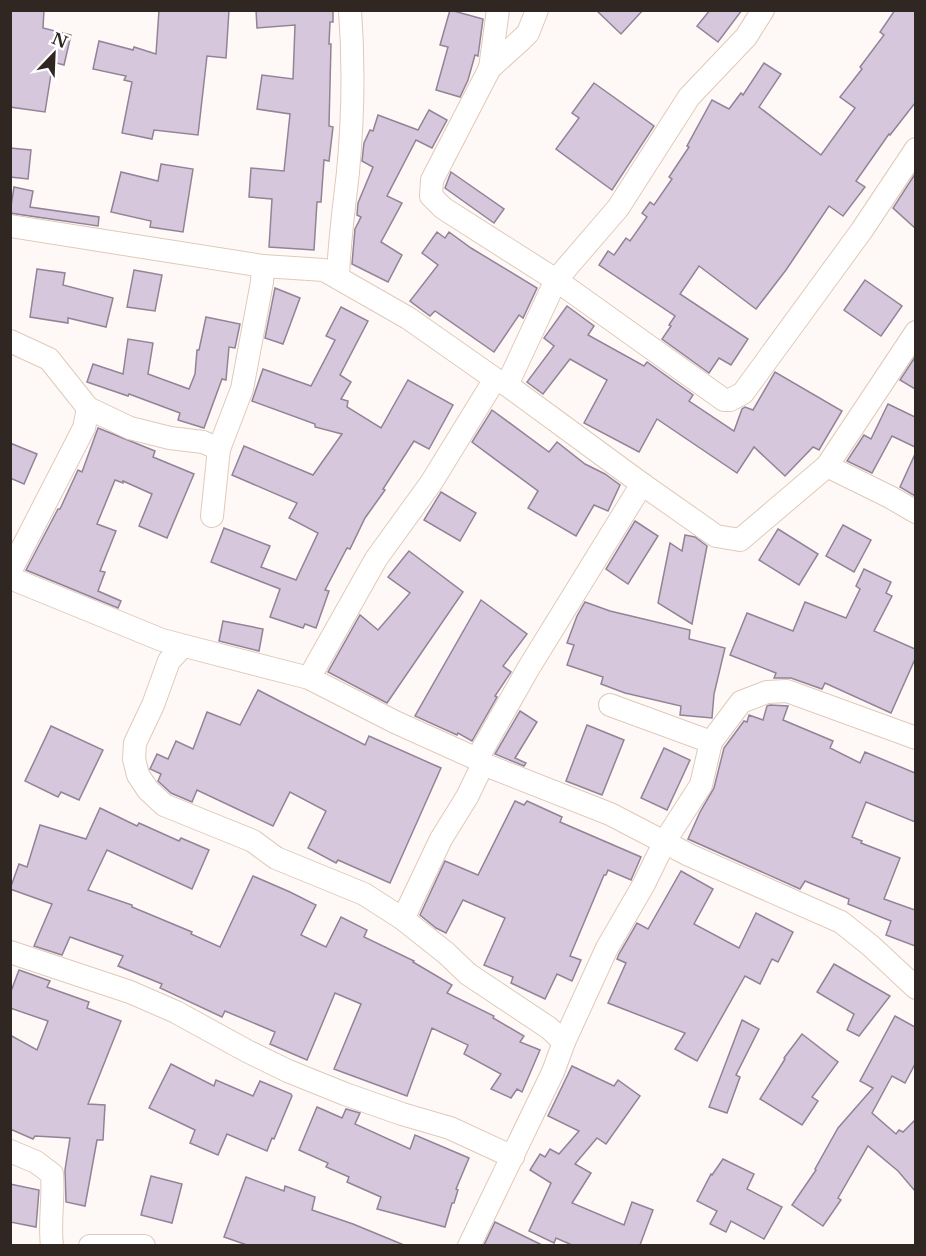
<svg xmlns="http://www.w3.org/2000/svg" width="926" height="1256" font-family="'Libre Baskerville',serif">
<rect width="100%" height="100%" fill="#fef9f6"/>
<!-- building -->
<g fill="#d7c7dc" stroke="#928397" stroke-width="1.5">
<polygon points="10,10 44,10 43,28 71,35 64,65 53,62 45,112 10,107"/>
<polygon points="159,10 229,10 226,58 207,56 198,135 154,130 152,139 122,133 132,82 124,80 126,76 93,69 99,41 133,50 134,47 156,54"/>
<polygon points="256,10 333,10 333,22 330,22 329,44 331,44 329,126 333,127 329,161 324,160 321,202 317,202 314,250 269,247 272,199 249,197 251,168 284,171 290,114 257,109 262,75 293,79 295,25 257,28"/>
<polygon points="450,10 483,19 478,56 475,55 468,80 460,97 436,90 448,47 440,45"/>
<polygon points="596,10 643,10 621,34"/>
<polygon points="710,10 742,10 718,42 697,26"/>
<polygon points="895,10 915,10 915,103 890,135 889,134 856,181 865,187 843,216 829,206 786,270 756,309 699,266 680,294 748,339 731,365 719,358 709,373 662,339 671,326 669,325 675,316 599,265 608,251 614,255 626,238 630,241 647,217 642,213 650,202 654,205 672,179 669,177 689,147 687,146 712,100 729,109 741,93 743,95 764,63 781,74 759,107 821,155 855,108 840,97 862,69 860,67 884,35 880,32"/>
<polygon points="594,83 654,126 612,190 556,149 579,118 572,113"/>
<polygon points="429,110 447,120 432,148 416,140 387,196 402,203 381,242 402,255 388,282 352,264 355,229 361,217 357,215 358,203 373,167 362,161 364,143 370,130 373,131 378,115 418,130"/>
<polygon points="10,148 31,150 28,179 10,177"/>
<polygon points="161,164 193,169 183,232 150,227 151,221 111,212 121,172 158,181"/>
<polygon points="451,172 504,209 494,223 445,188"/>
<polygon points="915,174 915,228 893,208"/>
<polygon points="14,187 33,191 30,207 99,217 98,226 10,213"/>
<polygon points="437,232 445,238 449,232 471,248 537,288 523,318 519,315 494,352 435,311 430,316 410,301 438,265 422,253"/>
<polygon points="37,269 65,273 63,285 113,298 106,327 68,318 68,323 30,317"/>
<polygon points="134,270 162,275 155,311 127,307"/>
<polygon points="865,280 902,306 881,336 844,310"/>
<polygon points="275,288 300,298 283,344 265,338"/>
<polygon points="567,306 594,326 588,335 644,366 647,362 693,395 689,401 734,431 742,409 745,407 753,410 775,372 842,411 819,450 813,447 785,476 754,447 737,473 657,419 639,452 584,423 607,380 570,359 543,394 527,382 554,346 544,338"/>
<polygon points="341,307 368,321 340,375 351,382 341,399 348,401 347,407 381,428 408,380 453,405 429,449 414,441 383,489 385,490 365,518 350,549 347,548 325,590 329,591 316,628 305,624 303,628 270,617 280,589 211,562 224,528 270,546 261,567 296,580 318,533 289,518 297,503 232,475 244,446 313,475 342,434 315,427 315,424 252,401 263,369 311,386 335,340 326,336"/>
<polygon points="206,317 240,324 235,348 229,347 226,380 222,379 204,428 178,420 180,413 129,394 128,396 87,382 93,364 123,374 128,339 153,343 148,374 189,389 195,374 197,350 199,350"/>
<polygon points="915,357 915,389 900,380"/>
<polygon points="888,404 915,417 915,447 892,436 872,473 847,461 864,435 871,439"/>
<polygon points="492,410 549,452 557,442 585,464 605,474 620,485 608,511 594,505 576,536 528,508 538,491 472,442"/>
<polygon points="98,428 155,451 153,457 194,474 167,538 139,526 152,494 123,481 123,483 115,480 97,524 116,531 100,571 105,572 98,591 121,601 118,608 26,570 58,509 60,509 78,470 82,472"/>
<polygon points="10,443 37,454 24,484 10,478"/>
<polygon points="915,454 915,496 900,487"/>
<polygon points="441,492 476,513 460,541 424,520"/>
<polygon points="635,521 658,536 628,584 606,569"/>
<polygon points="843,525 871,540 854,572 826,556"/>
<polygon points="778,529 818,554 799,585 759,560"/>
<polygon points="685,535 695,537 707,546 692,624 658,603 670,543 682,551"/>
<polygon points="409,551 463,592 387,703 328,672 360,615 378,630 410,593 388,577"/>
<polygon points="864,569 891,582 886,593 892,596 874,631 915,649 915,659 891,713 825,683 822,689 791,678 774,678 776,673 730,655 747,613 793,631 805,602 846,618 860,589 856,586"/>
<polygon points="481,600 527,634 503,666 511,672 495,696 497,697 472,741 458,733 457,735 415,716"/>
<polygon points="585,602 610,611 690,630 689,639 725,648 714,694 712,718 680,715 681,706 625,693 601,684 603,677 567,665 574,645 567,643 577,616"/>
<polygon points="223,621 263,629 259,651 219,641"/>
<polygon points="258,690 365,745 369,736 441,768 390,883 338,860 336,863 308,848 326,811 290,792 273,826 197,790 192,802 171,793 158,781 161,774 150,769 157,754 168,759 176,741 193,749 207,712 240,725"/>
<polygon points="770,705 788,706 783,720 833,741 830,748 860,763 865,752 915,773 915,822 866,802 852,837 862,841 861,843 900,858 884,899 915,910 915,946 886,935 891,921 848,904 849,899 805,881 800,889 688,839 700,812 714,788 724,748 744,721 747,722 749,715 763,720 767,706"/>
<polygon points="520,711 537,722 515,758 526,763 524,766 495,754"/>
<polygon points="587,725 624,740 602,795 566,781"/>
<polygon points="51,726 103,750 79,800 61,792 58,797 25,781"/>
<polygon points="664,748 690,760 667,810 641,798"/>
<polygon points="515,801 524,805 527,801 562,817 560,822 641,857 631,880 608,870 606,875 604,875 570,956 581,960 572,981 557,974 545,999 511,983 513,977 484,965 505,918 463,900 446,933 436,928 420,915 445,861 478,875"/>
<polygon points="100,808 137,826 139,823 179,841 181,838 209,850 192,889 107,850 88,890 132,905 132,907 192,932 191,934 220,947 253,876 290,892 316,905 301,935 326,947 341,917 367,930 364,937 414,961 413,962 452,985 447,993 494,1016 493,1018 524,1036 520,1042 540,1050 522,1092 517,1089 511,1098 491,1089 501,1074 464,1054 468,1045 432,1028 407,1096 334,1069 361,1004 335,993 307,1060 270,1044 275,1032 225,1011 222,1017 160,988 162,984 118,966 123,956 70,937 62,955 34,946 52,904 10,889 19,864 27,867 40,825 86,839"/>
<polygon points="681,871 713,889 694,924 739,948 756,913 793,932 778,962 772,959 760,984 745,976 697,1061 675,1049 685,1033 608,1003 626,963 617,959 619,954 637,923 648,929"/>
<polygon points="834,964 890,996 859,1036 847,1030 854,1014 817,992"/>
<polygon points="19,970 50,981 47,987 89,1002 87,1008 121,1021 88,1104 105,1105 103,1140 97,1140 85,1206 66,1202 65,1170 70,1138 35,1136 33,1139 10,1129 10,1035 37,1050 48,1021 10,1008 10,994"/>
<polygon points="895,1016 915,1027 915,1064 905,1083 892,1076 872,1113 896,1134 899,1130 903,1132 915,1120 915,1191 898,1171 868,1146 838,1198 841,1200 823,1226 792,1205 816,1170 815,1169 838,1128 873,1088 860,1081"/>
<polygon points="742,1020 759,1029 736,1075 740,1077 727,1113 709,1107"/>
<polygon points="802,1034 838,1062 812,1097 818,1101 802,1125 760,1099 785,1059 784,1058"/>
<polygon points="171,1064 214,1086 216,1080 253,1096 260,1081 291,1094 292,1096 274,1139 272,1138 267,1151 227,1134 218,1155 190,1143 195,1130 149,1108"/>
<polygon points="572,1066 614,1086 618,1080 640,1096 606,1144 597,1138 575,1164 591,1173 572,1203 624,1225 632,1202 653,1210 640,1245 572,1245 556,1238 554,1243 529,1231 551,1183 530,1170 540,1154 545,1157 550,1149 559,1154 579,1131 548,1116"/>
<polygon points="317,1107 342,1118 346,1109 360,1113 355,1124 410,1149 415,1135 469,1158 456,1189 458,1190 454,1203 452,1203 445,1227 377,1209 381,1197 347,1182 349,1177 326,1167 328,1163 299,1150"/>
<polygon points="723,1159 754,1174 747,1189 782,1207 764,1239 731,1221 726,1232 710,1224 717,1211 697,1201 711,1174 712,1175"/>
<polygon points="151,1176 182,1184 172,1223 141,1215"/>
<polygon points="246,1177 284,1191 285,1186 315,1197 312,1210 353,1224 404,1245 247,1245 224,1237"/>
<polygon points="10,1184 39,1190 36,1227 10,1222"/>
<polygon points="495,1222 542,1245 484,1245"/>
</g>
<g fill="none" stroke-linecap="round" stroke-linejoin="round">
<!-- minor casing -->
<g stroke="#e0c9ba" stroke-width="24">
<g id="minor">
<polyline points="537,10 528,33 522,39 490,68 432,180 431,196 443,208 556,280 724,400 730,400 743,393 862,230 916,149"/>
<polyline points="490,68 498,10"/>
<polyline points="10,226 263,266 324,270 408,318 495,379 507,385 642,484 716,536 740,540 827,466 916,332"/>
<path d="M 338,278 C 339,242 344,208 348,172 C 353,119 354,64 350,10"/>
<polyline points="10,341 49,359 88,408 130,428 170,438 203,442 219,449"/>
<polyline points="507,385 556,280 618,208 689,97 746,37 763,10"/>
<polyline points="827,466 890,497 916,512"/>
<polyline points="212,516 219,449 242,389 262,282 263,266"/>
<polyline points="10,572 84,428 88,408"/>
<polyline points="10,578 162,640 309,678 395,722 477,759 483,764 610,814 689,855 841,922 871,946 916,988"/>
<polyline points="183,646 169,661 153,705 135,743 134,759 138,775 148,790 164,805 253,841 276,858 364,894 403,919 446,953 468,974 549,1028 564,1042"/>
<polyline points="309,678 376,559 431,483 495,379"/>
<polyline points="610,705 711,742"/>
<polyline points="477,759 528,669 642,484"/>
<polyline points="403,919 441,839 467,797 483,764"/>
<polyline points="10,952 130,992 176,1012 247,1051 288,1071 345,1094 402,1114 450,1128 513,1157"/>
<path d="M 10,1151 L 36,1162 L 52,1174 C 54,1198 49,1221 52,1246"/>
<polyline points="90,1246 144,1246"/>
<polyline points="469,1246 553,1072 564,1042 607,948 644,884 665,841 701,785 711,742 741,702 767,692 787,691 916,738"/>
</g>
</g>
<!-- minor -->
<use href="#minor" stroke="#fff" stroke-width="22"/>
</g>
<!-- border -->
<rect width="926" height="1256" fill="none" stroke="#302722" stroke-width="24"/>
<!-- north arrow -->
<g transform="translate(54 54) rotate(23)" stroke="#ffffff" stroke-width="4.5" paint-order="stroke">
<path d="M0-4.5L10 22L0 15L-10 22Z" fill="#302722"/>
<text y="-9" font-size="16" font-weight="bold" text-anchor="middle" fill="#302722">N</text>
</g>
</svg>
